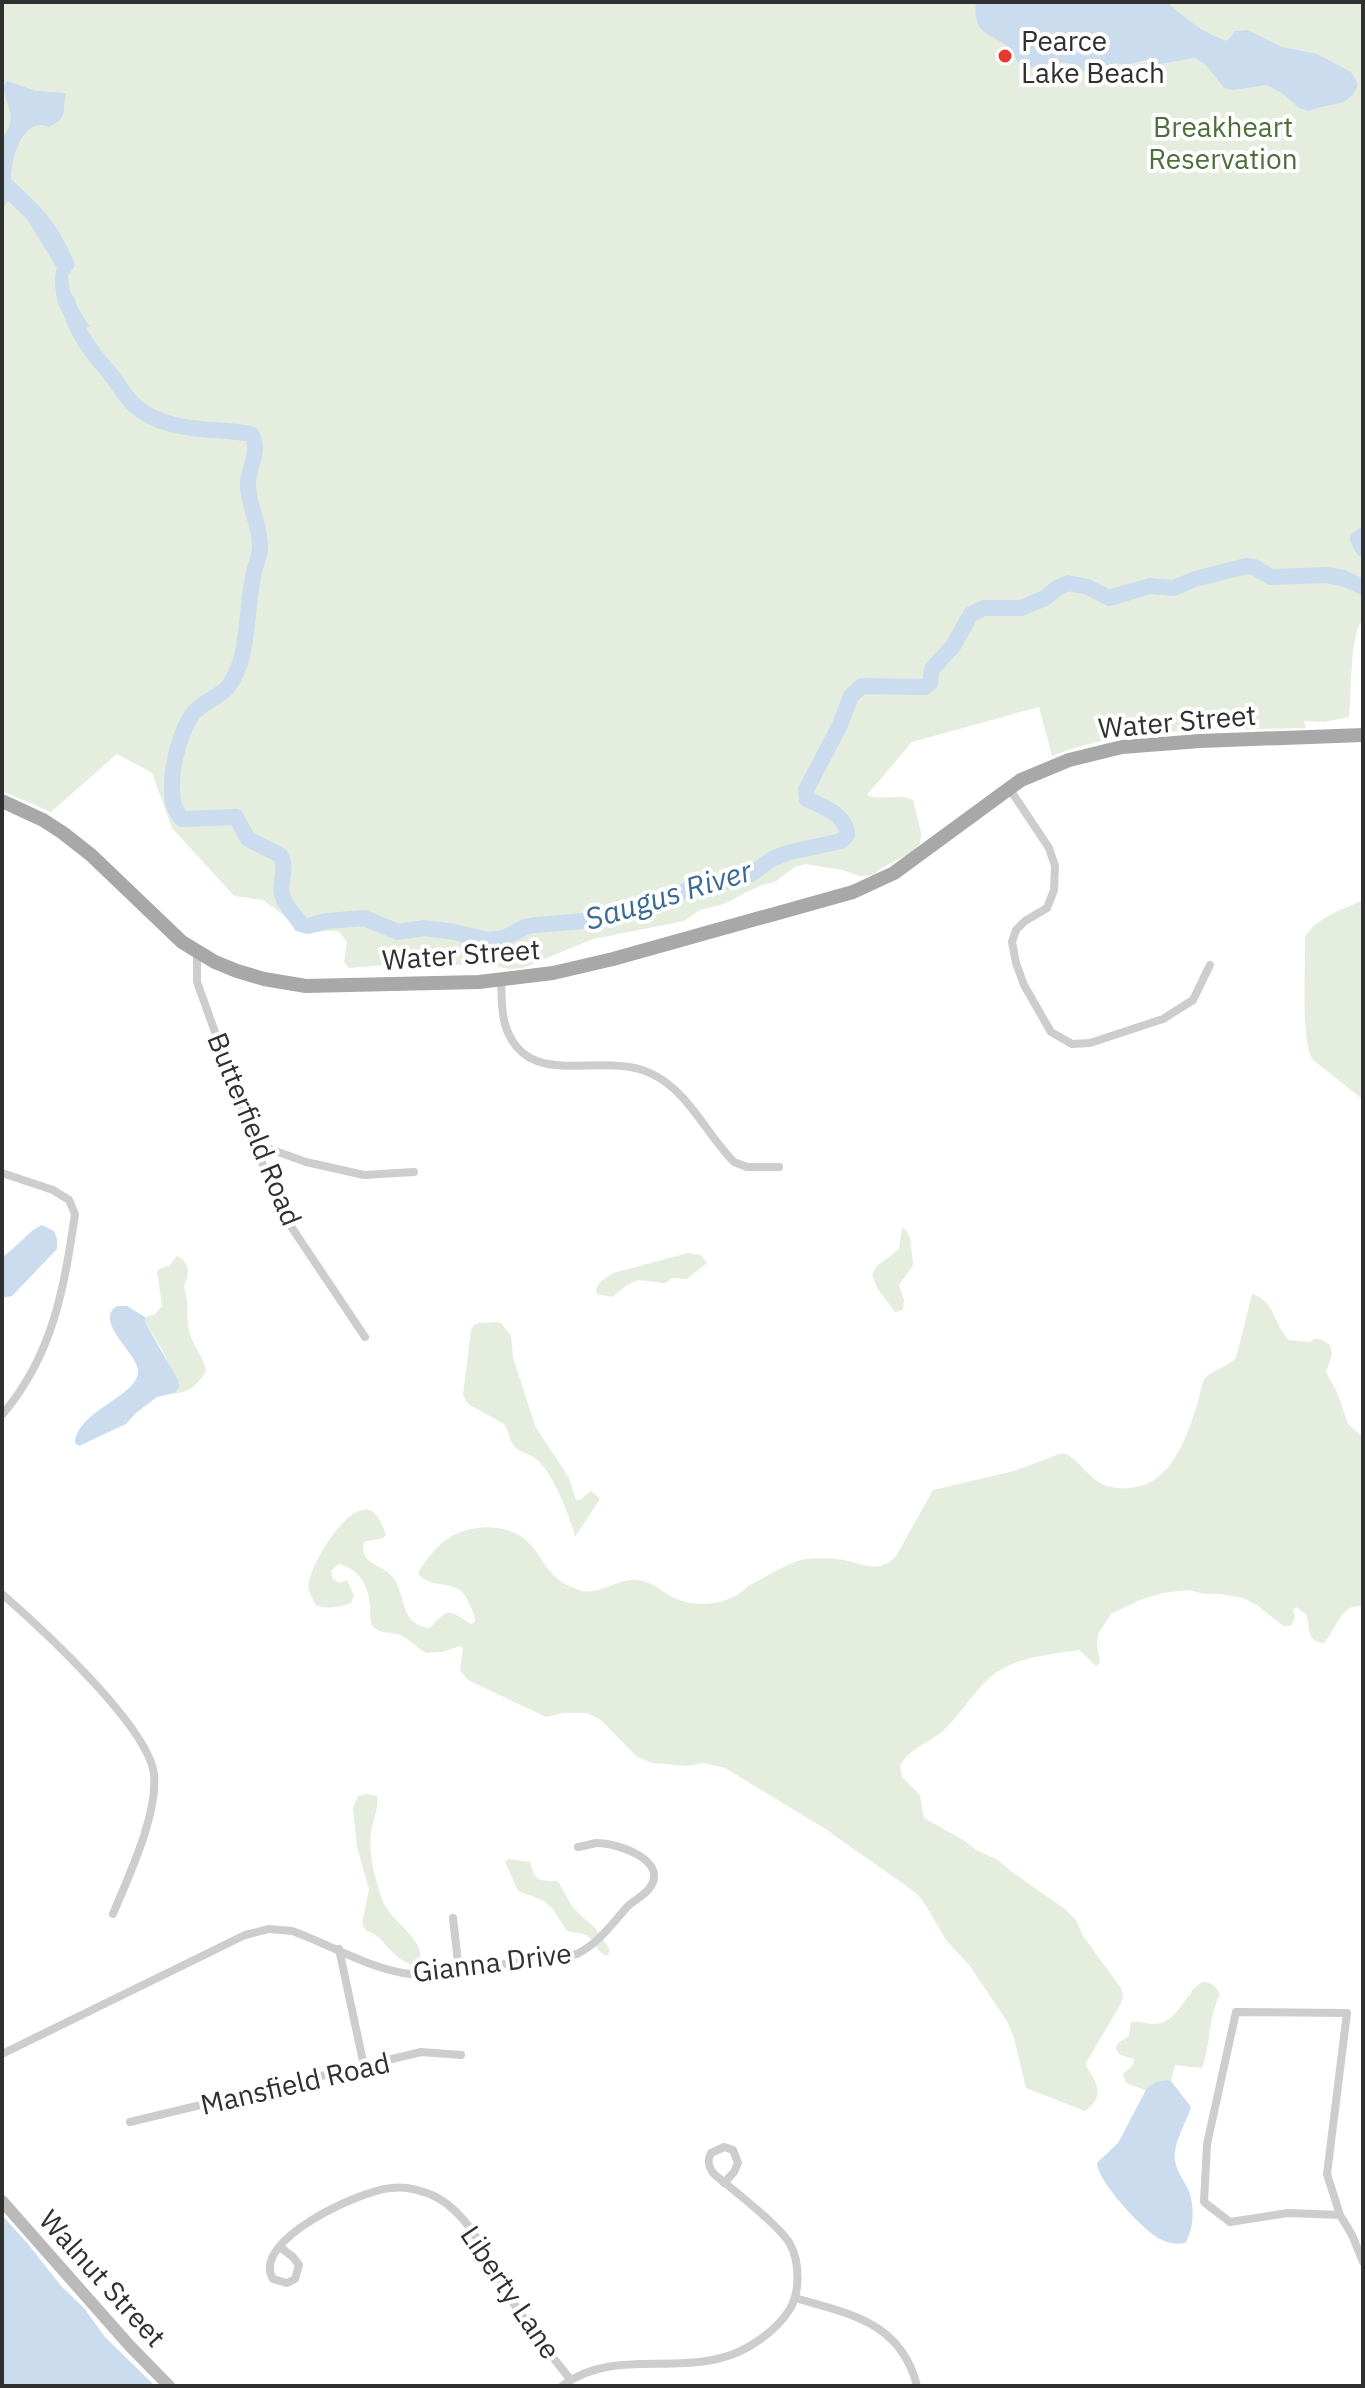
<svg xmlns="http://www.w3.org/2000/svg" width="1365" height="2388" font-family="'IBM Plex Sans',sans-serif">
<rect width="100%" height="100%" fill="#fff"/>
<!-- green -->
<g fill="#e5eede">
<path d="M 2,2 L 1363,2 L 1363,620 C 1349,633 1352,696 1349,717 L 1324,722 L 1304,721 L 1306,728 C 1223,731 1129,725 1052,756 L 1039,707 L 912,742 L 867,795 C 882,802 898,792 913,800 L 921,833 L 920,844 L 912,852 L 882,868 L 873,875 L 860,876 L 842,870 L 805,864 L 795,867 L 775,882 L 759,886 L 724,904 L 700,910 L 684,921 L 593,939 L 523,968 L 509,969 L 486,964 L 420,966 L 399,964 L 349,968 L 344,962 L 347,943 L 340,932 C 325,928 310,936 295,931 L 290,920 L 263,900 L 234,896 L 172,828 L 152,773 L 117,754 L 51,812 L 2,791 Z"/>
<path d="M 1363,900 L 1363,1104 L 1361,1098 L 1313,1060 C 1300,1041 1306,963 1305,937 C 1317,916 1343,910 1363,900 Z"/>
<polygon points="902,1228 906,1230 910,1238 913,1264 912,1267 899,1285 904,1300 903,1310 895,1312 877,1288 872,1275 877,1266 899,1249"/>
<polygon points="688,1253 701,1255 707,1263 687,1279 673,1278 665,1283 638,1280 627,1285 612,1297 597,1294 596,1289 600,1282 613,1273"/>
<path d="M 177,1256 C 191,1262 189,1275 184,1287 C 190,1303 185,1318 190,1334 C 194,1348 204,1356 206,1371 C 199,1383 190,1393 175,1393 C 178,1373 157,1341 146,1324 L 145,1317 L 155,1314 L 162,1306 L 157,1272 L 159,1269 L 169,1266 Z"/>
<path d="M 1252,1294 C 1274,1299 1274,1325 1289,1340 L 1310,1342 L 1314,1339 L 1321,1339 L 1330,1345 L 1332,1355 L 1326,1372 L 1337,1392 L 1348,1424 L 1363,1437 L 1363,1607 C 1343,1600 1335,1631 1324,1643 C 1305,1642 1311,1627 1306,1614 L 1296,1607 L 1293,1610 L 1295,1618 L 1291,1626 L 1283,1626 L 1257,1605 L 1243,1598 L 1220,1594 L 1204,1594 L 1189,1590 L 1163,1593 L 1140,1600 L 1111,1614 L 1098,1634 L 1097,1644 L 1100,1663 L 1096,1666 L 1079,1650 C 1047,1655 1010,1657 986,1681 C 972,1695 961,1713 946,1728 C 932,1742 908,1748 900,1767 L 902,1777 L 920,1795 L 924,1818 L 965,1841 L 976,1850 L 998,1860 L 1012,1872 L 1065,1909 L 1076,1920 L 1083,1936 L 1121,1988 L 1123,1997 L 1120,2005 L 1086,2063 L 1086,2066 C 1098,2084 1105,2096 1085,2111 L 1026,2088 L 1014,2038 L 1007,2021 L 969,1965 L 946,1940 L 923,1901 L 916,1893 L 827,1830 L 725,1768 L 704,1763 L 687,1766 L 652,1763 L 637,1757 L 601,1720 L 587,1713 L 563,1713 L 546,1717 L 468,1680 L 460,1670 L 463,1648 L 460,1646 L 443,1652 L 426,1653 C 417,1648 410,1639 400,1635 C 393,1632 382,1634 376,1629 C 368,1624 371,1613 370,1606 C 369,1586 358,1568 339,1564 L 331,1571 L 333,1579 L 340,1583 L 347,1580 L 354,1595 L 351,1603 C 340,1607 327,1610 316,1605 C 312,1598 307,1591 309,1582 C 312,1563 346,1504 369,1510 C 378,1512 383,1527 386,1535 L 383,1538 L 364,1542 C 358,1566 384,1563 394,1579 C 407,1599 400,1625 430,1628 C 448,1607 449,1610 471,1624 L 475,1622 C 475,1614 472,1610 469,1603 C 458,1576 437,1592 419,1575 L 419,1571 C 424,1562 439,1544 447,1539 C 469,1524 506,1522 527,1541 C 547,1561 546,1579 579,1590 C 598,1597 617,1578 637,1580 C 651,1581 659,1589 670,1596 C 694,1609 730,1606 749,1585 C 763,1579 792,1560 806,1559 C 818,1558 832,1558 844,1560 C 863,1564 880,1574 896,1556 L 933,1490 L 1014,1471 L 1062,1453 C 1078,1455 1090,1484 1111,1487 C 1168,1497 1184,1444 1198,1402 C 1200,1395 1201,1384 1205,1378 C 1212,1371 1228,1366 1236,1358 Z"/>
<path d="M 498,1322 L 502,1324 L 511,1336 L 513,1357 L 535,1426 L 569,1478 L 576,1500 L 580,1500 L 591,1491 L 600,1499 L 575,1537 C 571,1518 552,1471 536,1459 C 529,1453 520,1453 514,1446 C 509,1440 509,1431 504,1424 L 468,1404 L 463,1395 L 471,1330 L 474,1325 L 479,1323 Z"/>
<path d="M 367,1794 L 377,1796 C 379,1809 373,1819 371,1832 C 368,1853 375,1879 382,1899 C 389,1921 425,1938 420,1960 L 415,1965 C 391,1962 384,1933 366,1931 L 362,1923 L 369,1889 L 357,1847 L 353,1808 L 358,1796 Z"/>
<path d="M 508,1859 L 530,1862 C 535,1882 540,1881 558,1881 L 573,1908 L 596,1929 L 610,1950 L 607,1956 C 596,1952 597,1943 588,1936 C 582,1932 573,1933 567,1931 L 552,1908 L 542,1900 L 518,1891 L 505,1862 Z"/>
<path d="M 1202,1982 C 1210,1981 1218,1987 1220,1995 C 1208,2017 1211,2045 1202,2068 L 1175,2065 L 1171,2081 L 1156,2082 L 1147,2088 L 1147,2091 L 1126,2083 L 1123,2074 L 1133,2065 L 1134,2059 L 1120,2055 L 1116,2049 L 1118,2043 L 1129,2036 L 1131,2022 C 1139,2021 1144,2023 1152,2024 C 1170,2025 1179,2009 1188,1996 L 1190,1995 L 1192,1990 Z"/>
</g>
<!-- water -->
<g fill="#cadcee">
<path d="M 976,2 L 1167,2 C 1186,19 1203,33 1227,41 L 1235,31 L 1248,30 L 1282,47 L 1317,54 L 1351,72 L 1358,84 C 1351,109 1328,102 1309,111 L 1299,108 L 1283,94 L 1267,85 L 1233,90 L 1224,88 L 1206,65 L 1195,58 L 1159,64 L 1151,59 L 1125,65 L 1116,63 C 1103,72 1090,71 1074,70 L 1073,64 L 1059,62 L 1028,68 L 1017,61 C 1006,29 971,46 976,2 Z"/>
<path d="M 7,81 L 36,91 L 66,93 C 61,112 70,116 49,127 C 23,116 11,158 11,179 C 43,209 56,220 74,262 L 75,266 L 68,275 C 68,296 80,311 90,327 C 70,322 59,315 56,294 C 55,284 54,278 57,268 L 27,219 L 8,201 L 2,210 L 2,138 C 19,117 6,107 3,86 Z"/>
<path d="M 42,1225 L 54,1231 L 57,1239 L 57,1249 L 12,1296 L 2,1298 L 2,1257 C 17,1248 29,1230 42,1225 Z"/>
<path d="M 117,1306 L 127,1306 L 145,1317 L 146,1324 L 178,1380 L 179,1386 L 175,1393 L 157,1397 L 136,1413 L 126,1424 L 79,1446 L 75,1443 C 77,1410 140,1396 138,1370 C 137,1353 93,1321 117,1306 Z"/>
<path d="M 1166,2080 L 1171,2081 L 1191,2107 C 1186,2124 1173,2142 1175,2161 C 1177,2172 1183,2179 1188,2189 C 1195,2204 1194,2230 1185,2243 C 1176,2245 1168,2243 1160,2239 C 1143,2230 1098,2182 1097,2163 L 1118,2143 L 1147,2088 L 1156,2082 Z"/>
<polygon points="2,2215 28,2244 61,2286 84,2308 105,2337 155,2386 2,2386"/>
</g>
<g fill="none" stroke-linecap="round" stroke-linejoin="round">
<!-- river -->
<g stroke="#cadcee" stroke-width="16">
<path d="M 67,301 C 77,331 86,346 107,370 C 116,380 123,394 133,404 C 164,434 213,427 251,434 C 262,451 247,468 248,487 C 249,506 261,529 260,547 C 260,557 254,567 253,577 C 248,603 248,630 242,656 C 240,665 233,682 226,689 C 216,699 201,702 192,715 C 177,736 161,799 182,819 L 236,817 L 248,839 L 280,855 C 288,867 279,881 282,895 C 285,906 295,915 301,924 L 308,926 L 326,921 L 364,918 L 398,932 L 424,928 L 455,932 L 486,940 L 504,938 L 525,927 L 535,925 L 596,920 L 664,900 L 697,886 L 733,880 L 751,874 L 772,859 L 787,853 L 841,841 L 847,835 C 847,815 823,807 807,799 L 806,790 L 839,727 L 851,696 L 862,686 L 925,687 L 930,683 L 932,669 L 953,646 L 971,614 L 984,608 L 1021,608 L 1045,598 L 1057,588 L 1068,583 L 1088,587 L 1109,598 L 1150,586 L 1174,588 L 1195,579 L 1246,566 L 1254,567 L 1271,577 L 1326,575 L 1343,578 L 1363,587"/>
<polyline points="1363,535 1358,539 1363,549"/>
</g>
<!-- minor -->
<g stroke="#cdcdcd" stroke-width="8">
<polyline points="1009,788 1049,848 1055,866 1054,890 1047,908 1025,921 1016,930 1012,942 1016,963 1024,985 1051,1032 1072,1044 1090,1043 1163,1019 1193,1000 1210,965"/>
<polyline points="197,951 197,982 264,1168 286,1219 365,1337"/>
<path d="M 501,981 C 502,995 501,1011 505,1024 C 525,1093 601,1050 650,1073 C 688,1090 706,1134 734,1162 L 747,1167 L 779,1167"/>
<polyline points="256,1144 306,1162 364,1175 414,1172"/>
<path d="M 2,1173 L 53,1190 L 69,1200 L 75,1214 C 64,1289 53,1355 2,1415"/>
<path d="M 2,1594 C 40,1627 148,1726 154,1774 C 158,1815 129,1875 113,1914"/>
<polyline points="453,1918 459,1971"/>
<polyline points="339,1949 364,2066"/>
<path d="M 2,2054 L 245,1935 L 269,1929 L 292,1931 C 335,1946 378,1975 425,1975 L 577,1954 C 599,1943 611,1925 627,1907 C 634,1900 646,1895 651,1886 C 667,1859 616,1843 597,1843 C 591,1844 584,1846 578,1847"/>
<polyline points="130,2122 421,2052 461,2055"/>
<polyline points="1340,2215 1327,2174 1347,2013 1236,2012 1207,2144 1204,2202 1230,2222 1288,2213 1340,2215 1352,2235 1363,2262"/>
<path d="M 280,2247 L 293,2257 L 299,2265 L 295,2279 L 287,2283 L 273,2279 C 250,2240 362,2190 391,2188 C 407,2186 425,2191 438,2198 C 476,2220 490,2267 512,2301 C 530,2328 550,2354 570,2379"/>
<path d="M 795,2298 C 850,2314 901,2322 917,2386"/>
<path d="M 562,2386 C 617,2344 690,2382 750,2346 C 765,2337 780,2325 790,2309 C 800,2292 800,2262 790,2244 C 779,2225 733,2190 714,2174 C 708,2167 707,2161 711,2153 L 724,2147 L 733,2150 L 738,2163 L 734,2172 L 724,2183"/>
</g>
<!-- secondary -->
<polyline stroke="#bababa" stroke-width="12" points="2,2201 129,2345 169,2386"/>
<!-- primary -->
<polyline stroke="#a8a8a8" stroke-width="14" points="2,801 43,820 63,833 91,855 182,942 215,962 237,971 264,979 306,986 479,982 553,973 613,959 853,892 894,873 1021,780 1069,760 1122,747 1200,741 1363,735"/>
</g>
<!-- markers -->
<circle fill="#eb352f" stroke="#fff" stroke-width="3" cx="1005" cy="56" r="8"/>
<g text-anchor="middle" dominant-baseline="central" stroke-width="8" stroke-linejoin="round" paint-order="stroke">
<!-- poi labels -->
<g font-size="28" fill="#303030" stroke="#fff" text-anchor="start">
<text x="1021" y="40">Pearce<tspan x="1021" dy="32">Lake Beach</tspan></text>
</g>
<!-- park labels -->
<g font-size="28" fill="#4e6e3c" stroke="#fff">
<text x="1223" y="126">Breakheart<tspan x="1223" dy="32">Reservation</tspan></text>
</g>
<!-- street labels -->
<g font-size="28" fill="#303030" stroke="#fff">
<text transform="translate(1177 721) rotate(-5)">Water Street</text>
<text transform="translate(461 954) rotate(-4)">Water Street</text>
<text transform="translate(255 1129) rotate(68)">Butterfield Road</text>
<text transform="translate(492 1962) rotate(-7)">Gianna Drive</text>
<text transform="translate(295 2083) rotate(-13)">Mansfield Road</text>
<text transform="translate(103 2278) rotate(48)">Walnut Street</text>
<text transform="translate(511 2292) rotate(56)">Liberty Lane</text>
</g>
<!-- water labels -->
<g font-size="30" font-style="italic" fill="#3b6996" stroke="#fff">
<text transform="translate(668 894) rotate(-17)">Saugus River</text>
</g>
</g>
<!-- border -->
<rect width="1365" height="2388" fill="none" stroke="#303030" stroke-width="8"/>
</svg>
